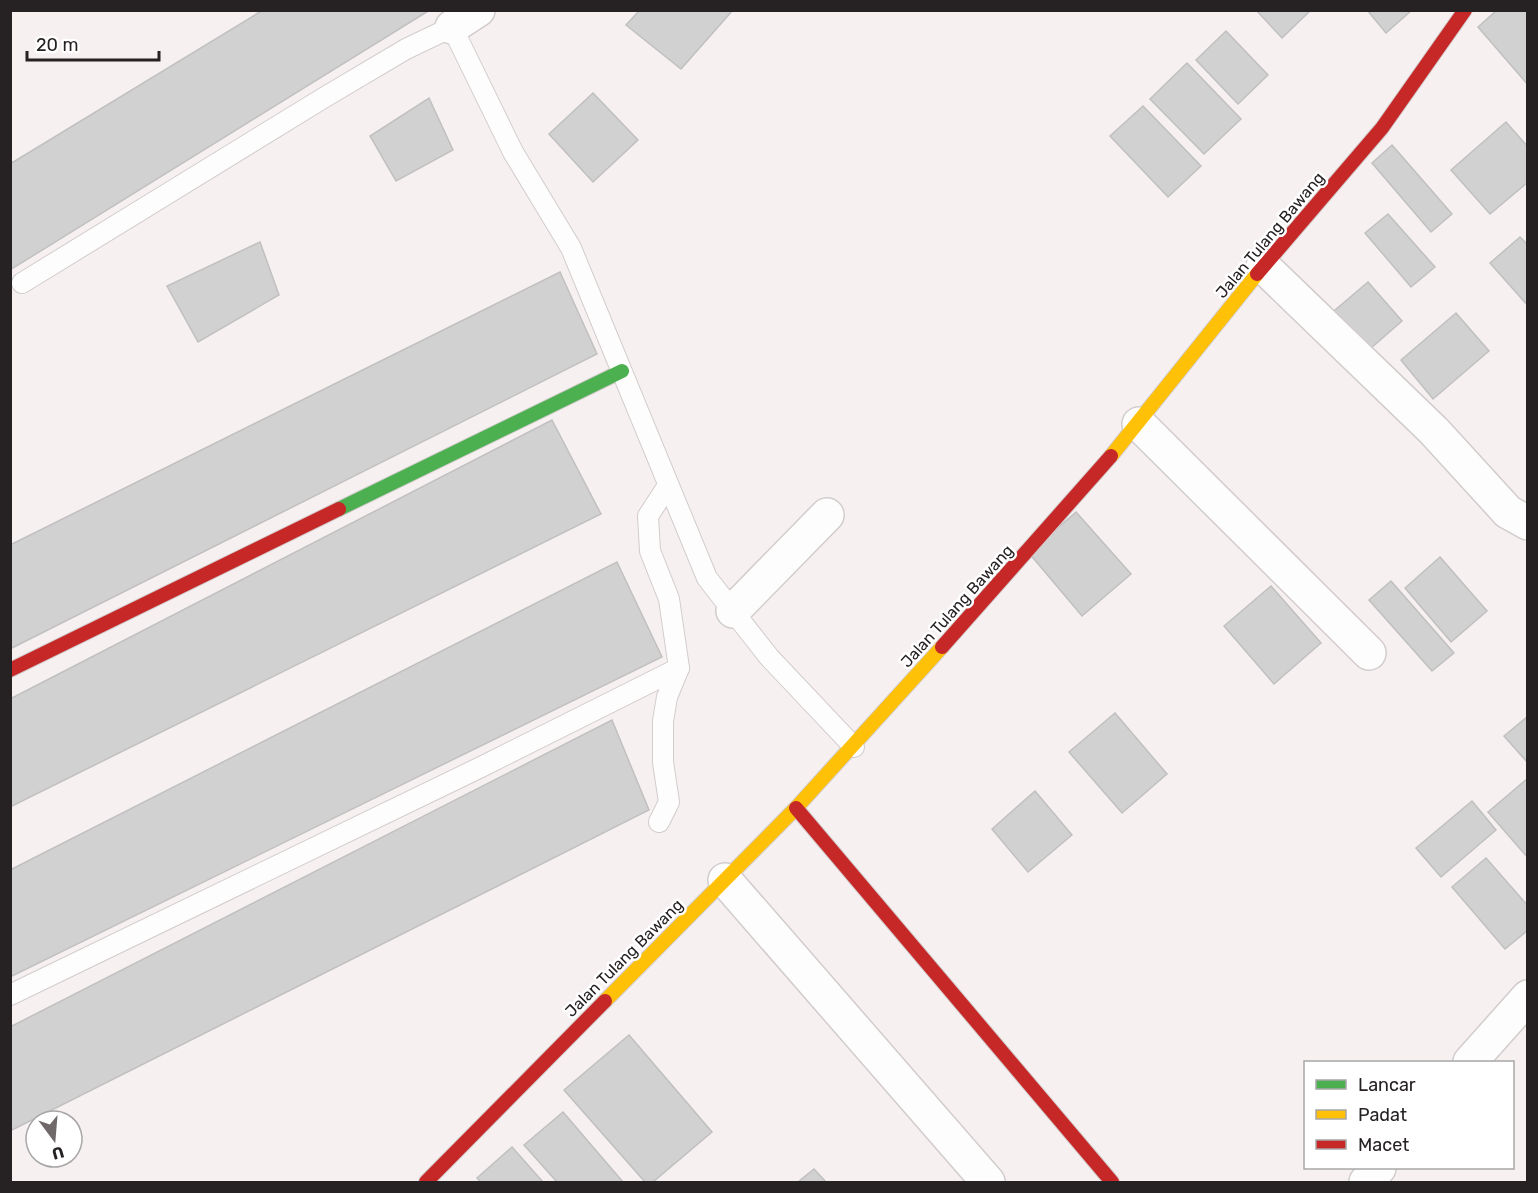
<svg xmlns="http://www.w3.org/2000/svg" width="1538" height="1193" font-family="Rubik,sans-serif">
<rect width="100%" height="100%" fill="#f7f0f0"/>
<!-- building -->
<g fill="#d2d1d2" stroke="#c1c0c1" stroke-width="1.5">
<polygon points="263,10 430,10 10,270 10,164"/>
<polygon points="640,10 733,10 681,69 626,25"/>
<polygon points="1256,10 1311,10 1282,38"/>
<polygon points="1367,10 1412,10 1386,33"/>
<polygon points="1497,10 1528,10 1528,85 1478,27"/>
<polygon points="1226,31 1268,75 1238,104 1196,60"/>
<polygon points="1187,63 1241,119 1204,154 1150,99"/>
<polygon points="593,93 638,140 593,182 549,134"/>
<polygon points="429,98 453,150 396,181 370,136"/>
<polygon points="1143,106 1201,166 1168,197 1110,136"/>
<polygon points="1506,122 1528,147 1528,182 1490,214 1451,170"/>
<polygon points="1392,145 1452,214 1431,232 1372,163"/>
<polygon points="1388,214 1435,267 1411,287 1365,233"/>
<polygon points="1520,237 1528,245 1528,306 1490,263"/>
<polygon points="260,242 279,295 198,342 167,286"/>
<polygon points="560,272 597,354 10,649 10,545"/>
<polygon points="1368,282 1402,321 1362,356 1328,316"/>
<polygon points="1456,313 1489,351 1433,399 1401,360"/>
<polygon points="552,420 601,514 10,807 10,699"/>
<polygon points="1076,512 1131,574 1082,616 1029,553"/>
<polygon points="1440,557 1487,611 1451,642 1405,588"/>
<polygon points="617,562 662,657 10,977 10,870"/>
<polygon points="1391,581 1454,653 1432,671 1369,600"/>
<polygon points="1271,586 1321,643 1274,684 1224,626"/>
<polygon points="1115,713 1167,774 1122,813 1069,752"/>
<polygon points="1528,716 1528,763 1504,736"/>
<polygon points="612,720 649,810 10,1131 10,1027"/>
<polygon points="1527,779 1528,779 1528,858 1488,812"/>
<polygon points="1035,791 1072,835 1028,872 992,829"/>
<polygon points="1472,801 1496,830 1441,877 1416,848"/>
<polygon points="1486,858 1528,906 1528,930 1505,949 1452,887"/>
<polygon points="629,1035 712,1132 653,1182 645,1182 564,1090"/>
<polygon points="563,1112 623,1182 557,1182 524,1145"/>
<polygon points="512,1147 543,1182 481,1182 477,1178"/>
<polygon points="814,1169 826,1182 798,1182"/>
</g>
<g fill="none" stroke-linecap="round" stroke-linejoin="round">
<!-- lane casing -->
<g stroke="#d2cccc" stroke-width="22">
<g id="lane">
<polyline points="22,283 325,97 406,49 452,27 513,152 571,248 707,578 769,657 854,747"/>
<polyline points="659,822 669,802 663,762 663,721 667,697 679,668 669,599 650,551 648,516 667,487"/>
<polyline points="10,995 481,767 679,668"/>
</g>
</g>
<!-- street casing -->
<g stroke="#d2cccc" stroke-width="36">
<g id="street">
<polyline points="452,27 478,10"/>
<polyline points="1263,266 1434,431 1508,512 1528,523"/>
<polyline points="1139,424 1369,653"/>
<polyline points="733,611 827,515"/>
<polyline points="725,880 988,1182"/>
<polyline points="1470,1062 1528,997"/>
<polyline points="1366,1182 1379,1168"/>
</g>
</g>
<!-- fast casing -->
<g stroke="#d2cccc" stroke-width="16">
<polyline id="fast" points="339,509 622,371"/>
</g>
<!-- slow casing -->
<g stroke="#d2cccc" stroke-width="16">
<g id="slow">
<polyline points="1111,456 1257,274"/>
<polyline points="605,1001 796,808 942,647"/>
</g>
</g>
<!-- jam casing -->
<g stroke="#d2cccc" stroke-width="16">
<g id="jam">
<polyline points="1257,274 1382,128 1465,10"/>
<polyline points="942,647 1111,456"/>
<polyline points="10,670 339,509"/>
<polyline points="796,808 1112,1182"/>
<polyline points="426,1182 605,1001"/>
</g>
</g>
<!-- lane -->
<use href="#lane" stroke="#fefdfd" stroke-width="20"/>
<!-- street -->
<use href="#street" stroke="#fefdfd" stroke-width="33"/>
<!-- fast -->
<use href="#fast" stroke="#4caf50" stroke-width="14"/>
<!-- slow -->
<use href="#slow" stroke="#ffc107" stroke-width="14"/>
<!-- jam -->
<use href="#jam" stroke="#c62828" stroke-width="14"/>
</g>
<g text-anchor="middle" dominant-baseline="central" stroke-width="5" stroke-linejoin="round" paint-order="stroke">
<!-- street labels -->
<g font-size="16" fill="#262122" stroke="#fff">
<text transform="translate(1270 235) rotate(-50)">Jalan Tulang Bawang</text>
<text transform="translate(957 606) rotate(-48)">Jalan Tulang Bawang</text>
<text transform="translate(624 958) rotate(-45)">Jalan Tulang Bawang</text>
</g>
</g>
<!-- border -->
<rect width="1538" height="1193" fill="none" stroke="#262122" stroke-width="24"/>
<!-- legend -->
<rect x="1304" y="1061" width="210" height="108" fill="#ffffff" stroke="#a8a6a7" stroke-width="1.5"/>
<rect x="1316" y="1080" width="30" height="9" fill="#4caf50" stroke="#a8a6a7" stroke-width="1.5"/>
<text x="1358" y="1091" font-size="18" fill="#262122">Lancar</text>
<rect x="1316" y="1110" width="30" height="9" fill="#ffc107" stroke="#a8a6a7" stroke-width="1.5"/>
<text x="1358" y="1121" font-size="18" fill="#262122">Padat</text>
<rect x="1316" y="1140" width="30" height="9" fill="#c62828" stroke="#a8a6a7" stroke-width="1.5"/>
<text x="1358" y="1151" font-size="18" fill="#262122">Macet</text>
<!-- north arrow -->
<g transform="translate(54 1139) rotate(164)"><circle r="28" fill="#ffffff" stroke="#a8a6a7" stroke-width="1.5"/>
<path d="M0-4.5L10 22L0 15L-10 22Z" fill="#6f696a"/>
<text y="-9" font-size="16" font-weight="bold" text-anchor="middle" fill="#262122">U</text>
</g>
<!-- scale -->
<path d="M27 51v9h132v-9" fill="none" stroke="#262122" stroke-width="3"/>
<text x="36" y="51" font-size="18" fill="#262122" stroke="#ffffff" stroke-width="4.5" paint-order="stroke">20 m</text>
</svg>
